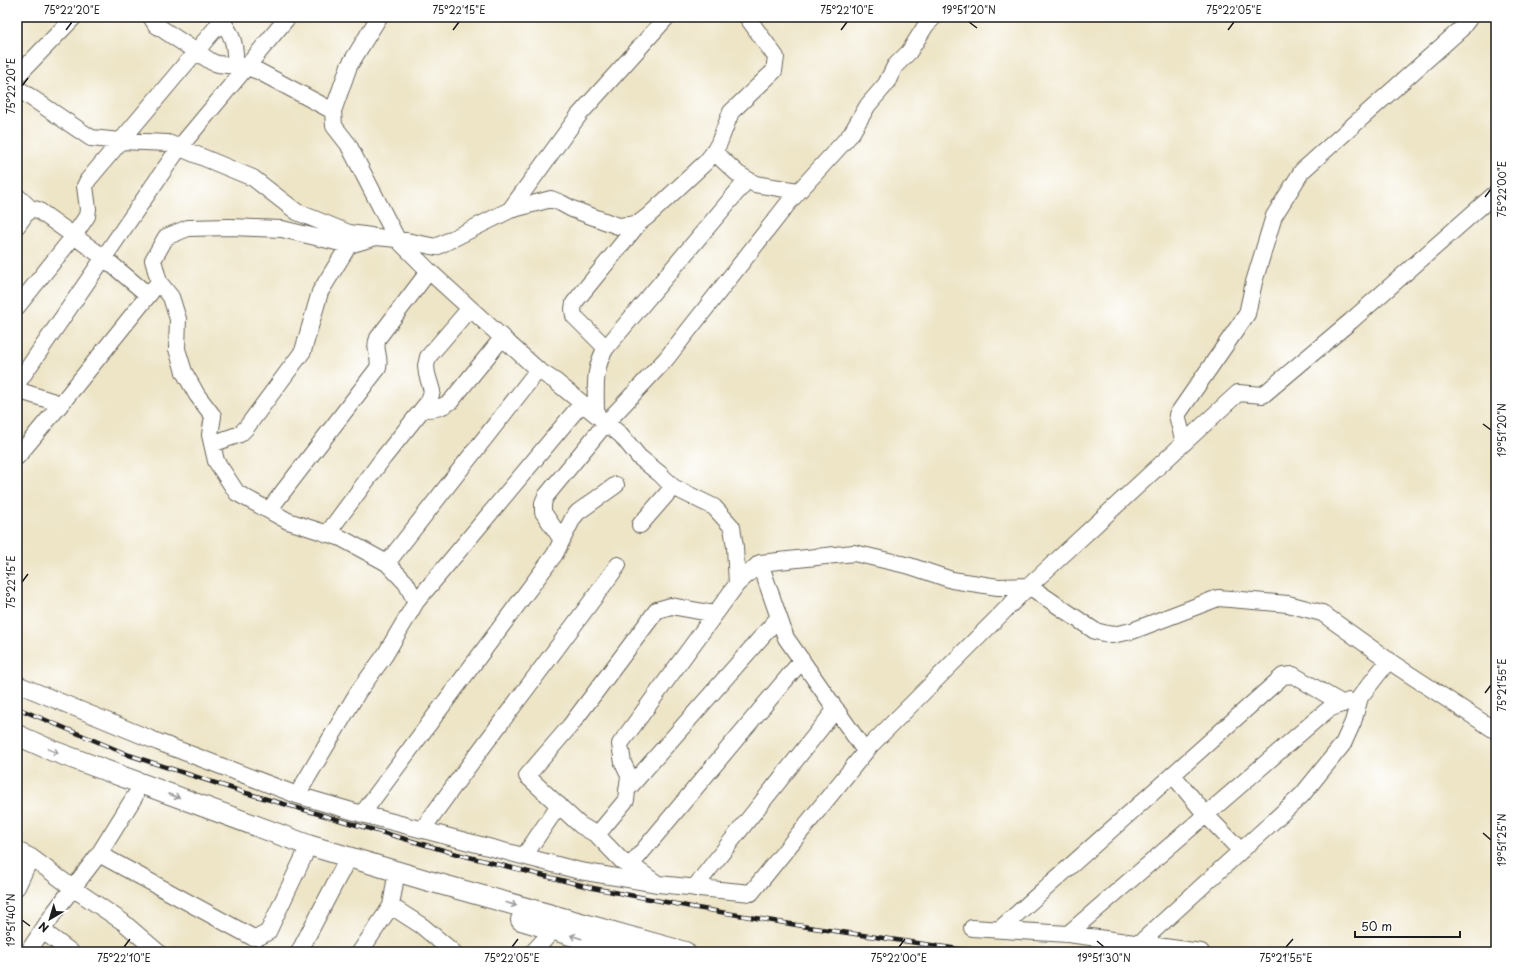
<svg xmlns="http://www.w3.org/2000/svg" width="1513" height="969" viewBox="0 0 1513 969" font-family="'Playpen Sans',sans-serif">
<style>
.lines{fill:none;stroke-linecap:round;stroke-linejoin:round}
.minor-casing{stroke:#666258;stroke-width:18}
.tertiary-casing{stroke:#666258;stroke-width:22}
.minor{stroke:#fff;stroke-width:16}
.tertiary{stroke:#fff;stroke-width:20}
.rail-casing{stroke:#1c1c1c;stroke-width:4.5}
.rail{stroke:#fff;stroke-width:3;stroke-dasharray:9;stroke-linecap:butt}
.oneway{stroke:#999}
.ticks{fill:none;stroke:#1c1c1c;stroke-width:1.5}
.neatline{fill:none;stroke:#1c1c1c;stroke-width:1.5}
.ticks-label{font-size:10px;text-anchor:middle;fill:#1c1c1c}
</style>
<rect width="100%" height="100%" fill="#fff"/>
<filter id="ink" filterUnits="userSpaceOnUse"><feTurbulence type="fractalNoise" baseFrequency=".025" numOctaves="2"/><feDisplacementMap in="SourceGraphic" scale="8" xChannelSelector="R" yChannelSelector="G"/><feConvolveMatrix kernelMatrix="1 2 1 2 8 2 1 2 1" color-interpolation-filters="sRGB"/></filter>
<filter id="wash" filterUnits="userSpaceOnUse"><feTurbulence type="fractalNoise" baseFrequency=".012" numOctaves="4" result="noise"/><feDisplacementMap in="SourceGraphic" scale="16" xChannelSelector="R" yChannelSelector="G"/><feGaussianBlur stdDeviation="0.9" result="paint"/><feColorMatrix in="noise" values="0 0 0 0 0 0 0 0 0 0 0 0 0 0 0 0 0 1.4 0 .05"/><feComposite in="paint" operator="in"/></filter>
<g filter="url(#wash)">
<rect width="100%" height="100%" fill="#eee5c7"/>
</g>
<g filter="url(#ink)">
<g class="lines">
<defs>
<path id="minor" d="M151,17L156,25L212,62L218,64L246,67L258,71L333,111
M218,17C233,33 236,45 235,66
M379,17L349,66L333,111L334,126L348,144L397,239L429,271L538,370L555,381L621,435L639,457L660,474L673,487L714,507L732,527L735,547L737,584
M17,76L74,17
M17,88L91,138L120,141L168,143L253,178L297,212L349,233L371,236
M714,152L738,174L755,184L798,191
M17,196L30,208
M510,210L579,115L667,17
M17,226L30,208L38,210L103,257L148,295
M17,307L73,237L87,216L88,209L85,186L88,180L225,17
M606,348L574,316L573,309L574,303L639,223
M17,384L179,148L288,17
M17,390L61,404
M423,409C434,409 442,408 451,401L503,337
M596,414C596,391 593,368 606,348L747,180
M1184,443L1177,415L1247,314L1254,282L1274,216L1302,171L1461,29L1470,17
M212,444L240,434L246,428L303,351L320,292L349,245
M17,457L61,404L159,282
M269,510L378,368C381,355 373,350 378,338L429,271
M640,525L673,487
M327,534L384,457L429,401L432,391L427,374L426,366L428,357L470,308
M562,540L543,512V503L546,496L606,423L666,359L790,201L851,134L868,105L886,84L895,66L909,52L926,25L934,17
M387,563L538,370
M760,563L786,638L865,751
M416,602L406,583L387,563L341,538L288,521L237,493L216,461L210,435L213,416L197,395L184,372L177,349L178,319L171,297L159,282L153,260L166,237L188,228L230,227L282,229L349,245L376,237L397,239L436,247L510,210L551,199L561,203L572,209L618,226L629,225L639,223L648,216L706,162L714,152L719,143L731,112L774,71L776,57L747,17
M17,684L158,742L297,795L362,814L580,871L658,884L751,893L870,746L1029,586L1095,631L1112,635L1132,631L1218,598L1288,604L1322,613L1395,665L1496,731
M1173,775L1206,815L1241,851
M627,790L779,617
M297,795L358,692L385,655L416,602L582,403
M362,814L555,554L573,518L578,512L616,485
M422,830C486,740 554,654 618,565
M597,835L626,800L629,776L623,763L620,744L737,584L760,563L854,553L910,566L952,580L998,587L1029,586L1238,393L1263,395L1351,321L1496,193
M17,850L31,857L74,889L123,922L158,952
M99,854L135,796
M524,856L559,805
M631,865L802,660
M655,882L631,865L622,861L597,835L580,825L527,776L570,726L657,610L671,606L715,614
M17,887L31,857
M694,888L836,709
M391,906L395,882
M972,928L1068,934L1201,952
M1000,929L1283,676L1293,675L1343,704
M43,931L71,952
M1068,934L1319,717L1329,709L1349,701
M1140,943L1302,795L1343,744L1353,722L1360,697L1389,660
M28,952L56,910L99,854L252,937H259L268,932L304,856
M299,952L343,868
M360,952L391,906L422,926L453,952
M533,952L546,938"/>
<path id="tertiary" d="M17,735L53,751L308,845L429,881L685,952
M521,920L626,952"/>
</defs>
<use href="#minor" class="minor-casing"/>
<use href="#tertiary" class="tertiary-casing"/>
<use href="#minor" class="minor"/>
<use href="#tertiary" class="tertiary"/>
<defs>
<path id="rail" d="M17,708L129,755L246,793L457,854L593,888L697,908L814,928L979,952"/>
</defs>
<use href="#rail" class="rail-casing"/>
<use href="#rail" class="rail"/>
</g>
<defs><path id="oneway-shaft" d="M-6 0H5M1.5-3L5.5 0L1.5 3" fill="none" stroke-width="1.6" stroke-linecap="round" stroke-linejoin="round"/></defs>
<g class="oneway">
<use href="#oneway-shaft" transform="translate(53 751) rotate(23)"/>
<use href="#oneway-shaft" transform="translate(174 796) rotate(20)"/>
<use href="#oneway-shaft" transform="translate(511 904) rotate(16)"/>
<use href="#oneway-shaft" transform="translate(576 937) rotate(-163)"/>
</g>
</g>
<path class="ticks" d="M969,22L977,28M66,30L72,22M453,30L459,22M841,30L847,22M1228,30L1234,22M22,86L28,78M1485,197L1491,189M1483,424L1491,430M22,582L28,574M1485,693L1491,685M1483,833L1491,840M22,920L30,926M1097,941L1104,947M124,947L130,939M512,947L518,939M899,947L905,939M1286,947L1293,939"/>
<rect width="1513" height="969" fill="none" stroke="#fff" stroke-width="44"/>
<g transform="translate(50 919) rotate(218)" stroke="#ffffff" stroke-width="3" paint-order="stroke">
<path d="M0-3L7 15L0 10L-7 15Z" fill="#1c1c1c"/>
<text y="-6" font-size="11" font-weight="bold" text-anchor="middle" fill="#1c1c1c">N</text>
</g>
<path d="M1355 931v6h105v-6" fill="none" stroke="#1c1c1c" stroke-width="2"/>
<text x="1361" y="931" font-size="12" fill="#1c1c1c" stroke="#ffffff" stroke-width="3" paint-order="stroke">50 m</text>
<rect x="22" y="22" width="1469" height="925" class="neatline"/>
<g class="ticks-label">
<text x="72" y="14">75°22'20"E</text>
<text x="459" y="14">75°22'15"E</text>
<text x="847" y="14">75°22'10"E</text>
<text x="969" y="14">19°51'20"N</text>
<text x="1234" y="14">75°22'05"E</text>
<text transform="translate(11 86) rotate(-90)" y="4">75°22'20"E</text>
<text transform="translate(1502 189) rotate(-90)" y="4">75°22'00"E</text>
<text transform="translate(1502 430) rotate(-90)" y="4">19°51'20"N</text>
<text transform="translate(11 582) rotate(-90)" y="4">75°22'15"E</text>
<text transform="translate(1502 685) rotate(-90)" y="4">75°21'55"E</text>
<text transform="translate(1502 840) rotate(-90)" y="4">19°51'25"N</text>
<text transform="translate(11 920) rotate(-90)" y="4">19°51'40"N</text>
<text x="124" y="962">75°22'10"E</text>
<text x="512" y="962">75°22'05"E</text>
<text x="899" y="962">75°22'00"E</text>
<text x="1104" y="962">19°51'30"N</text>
<text x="1286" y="962">75°21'55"E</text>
</g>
</svg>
